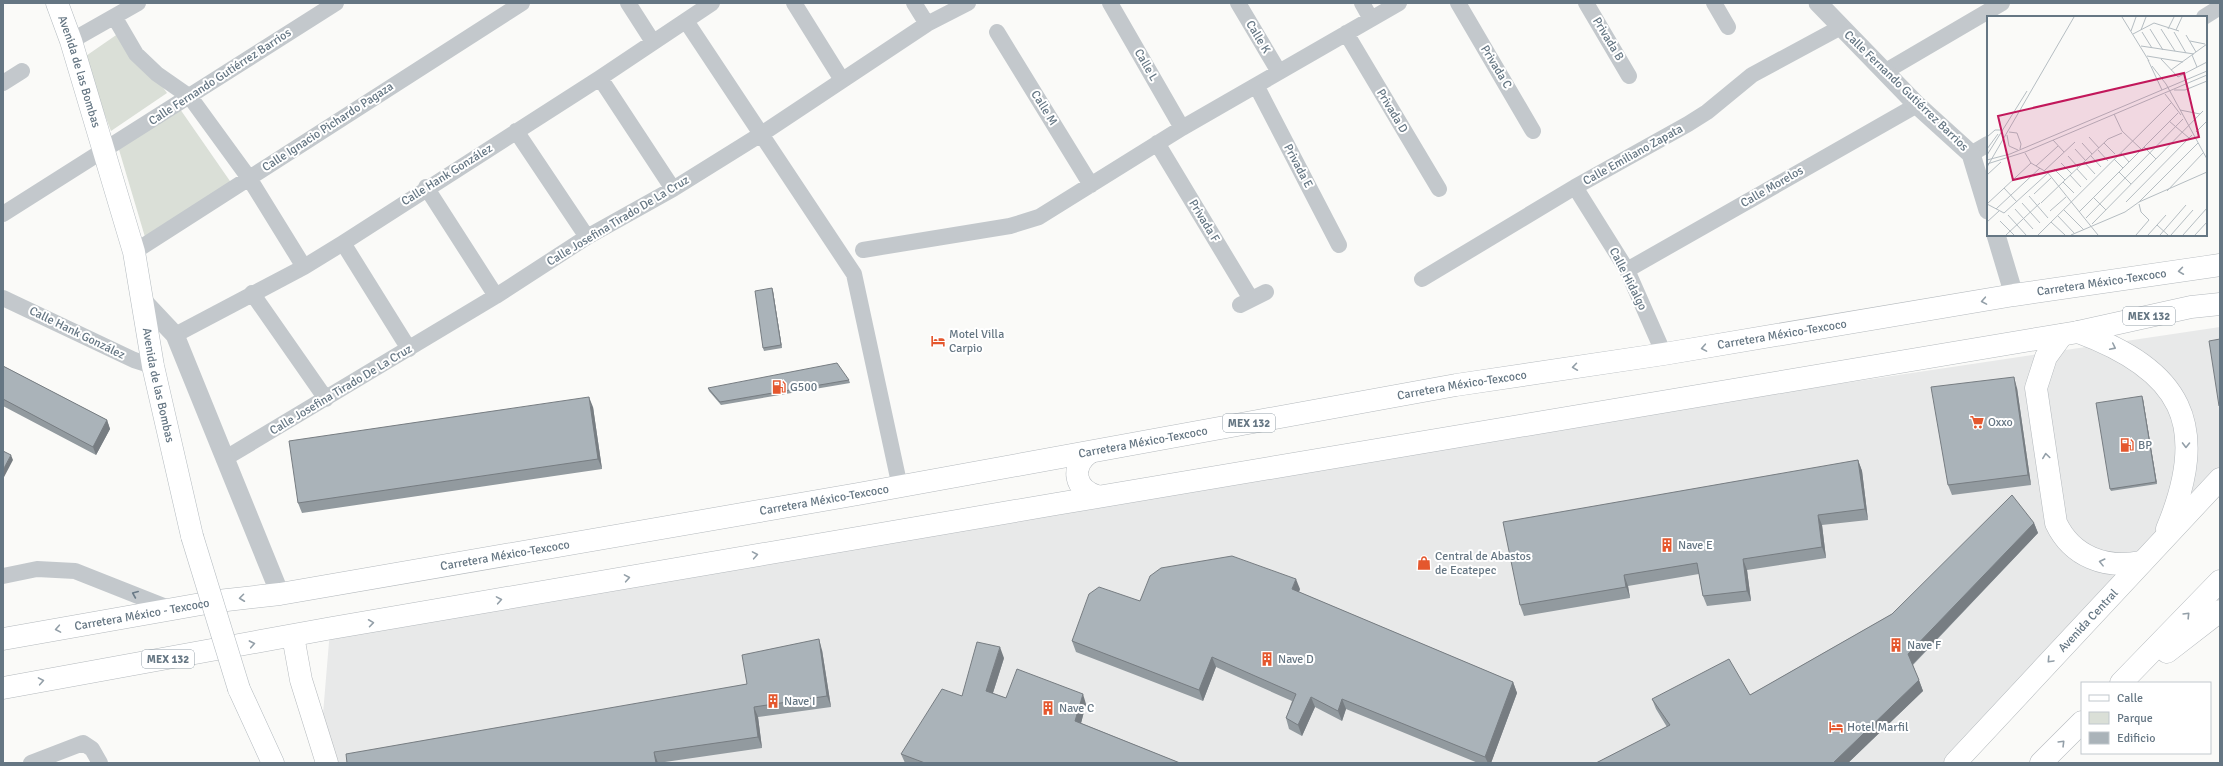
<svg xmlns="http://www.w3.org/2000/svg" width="2223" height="766" viewBox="0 0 2223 766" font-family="Signika,sans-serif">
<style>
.built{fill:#e8e9e9}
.green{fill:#dadfd7}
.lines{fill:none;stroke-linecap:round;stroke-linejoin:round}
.secondary-casing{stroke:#b3babf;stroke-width:23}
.trunk-casing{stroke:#b4b9bd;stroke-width:23}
.minor{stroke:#c3c8cc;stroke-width:16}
.tertiary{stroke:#c3c8cc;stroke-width:19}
.secondary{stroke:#fff;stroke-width:22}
.trunk{stroke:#fff;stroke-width:22}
.secondary-bridge-casing{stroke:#b3babf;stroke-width:23;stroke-linecap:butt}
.secondary-bridge{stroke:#fff;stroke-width:22}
.wall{fill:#929a9f}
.shaded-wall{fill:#777d82}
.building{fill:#aab3b9;stroke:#777d82}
.oneway{stroke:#939fa8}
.oneway2{stroke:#6a7a87}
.labels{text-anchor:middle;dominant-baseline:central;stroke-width:4;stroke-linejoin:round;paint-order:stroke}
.shield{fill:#fff;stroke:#939fa8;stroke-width:1}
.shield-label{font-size:11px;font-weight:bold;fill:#657683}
.street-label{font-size:12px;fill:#657683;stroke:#fff}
.poi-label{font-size:12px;fill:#657683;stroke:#fff;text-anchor:start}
.inset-road{fill:none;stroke:#b5bdc2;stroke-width:1}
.view{fill:#c2185b;fill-opacity:0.15;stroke:#c2185b;stroke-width:2}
.inset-edge{fill:none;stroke:#657683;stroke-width:2}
</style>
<rect width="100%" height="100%" fill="#fafaf8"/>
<path class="built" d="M2220,327V470L1954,763H333L322,726L330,630L1645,413Z"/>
<path class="green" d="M122,31L167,93L111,131L83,58Z
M180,109L232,184L145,237L117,143Z"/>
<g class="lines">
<defs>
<g id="secondary">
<path id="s1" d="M57,3L71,41L134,252L153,366L192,536"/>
<path d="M239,689L273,763"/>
</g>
<g id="trunk">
<path d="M2078,332C2181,370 2211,424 2167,529"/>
<path d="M2062,335L2046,357L2036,388L2056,523C2072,557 2106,569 2141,562"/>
<path d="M1089,453C1070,467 1075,490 1097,496"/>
<path d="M293,636L301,680L327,763"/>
<path id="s2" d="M3,639L218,601L280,594L858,494L1456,385L1664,354L2014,295L2220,265"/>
<path d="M2167,652L2220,611"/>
<path d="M2121,683L2220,581"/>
<path d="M3,688L332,628L1056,504L2078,332L2191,307L2220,304"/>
<path id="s3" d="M1955,763L2220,479"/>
<path d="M2041,763L2082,722"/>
</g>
</defs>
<use href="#secondary" class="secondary-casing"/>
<use href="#trunk" class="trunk-casing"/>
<path class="minor" d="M628,3L653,42
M794,3L842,80
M914,3L927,24
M1110,3L1182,128
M1238,3L1279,72
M1362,3L1371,19
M1458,3L1533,131
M1586,3L1629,76
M1714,3L1728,27
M2204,17L2220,7
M115,18L136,54L157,74L190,97L249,178L304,267
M686,21L854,274L900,487
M997,32L1091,185
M1346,33L1439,189
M71,41L138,3
M1886,71L2002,3
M600,78L673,189
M3,83L22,71
M1257,87L1339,245
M516,131L587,237
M1157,143L1251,299
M1971,154L1988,144
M426,187L496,296
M1575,187L1627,270L1664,354
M3,214L336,3
M343,243L409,349
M863,250L1010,226L1039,217L1182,128L1399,3
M134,252L522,3
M1627,270L1917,105
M1422,279L1575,187L1688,124L1707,112L1752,75L1841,27
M252,293L326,399
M3,298L134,360L153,366
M1240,305L1266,292
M175,335L304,267L343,243L600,78L712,3
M224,459L496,296L587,237L673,189L763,133L927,24L968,3
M3,576L37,569L75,571L171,609
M31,763L83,743L92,749L100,763"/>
<path class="tertiary" d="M1818,3L1917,105L1971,154L1988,210
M1996,235L2014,295
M143,301L175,335L280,594"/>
<use href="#secondary" class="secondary"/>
<use href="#trunk" class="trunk"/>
<defs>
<path id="secondary-bridge" d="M192,536L239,689"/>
</defs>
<use href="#secondary-bridge" class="secondary-bridge-casing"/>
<use href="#secondary-bridge" class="secondary-bridge"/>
</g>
<path class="wall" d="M772,288L773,291L782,348L764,351L763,348Z
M3,366L107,420L110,429L96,455L3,406Z
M849,380L850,383L721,405L709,391L708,388Z
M2017,388L2031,485L1952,495L1948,485Z
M2143,399L2157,484L2111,491L2110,489Z
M593,407L602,469L302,513L298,503Z
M1858,460L1862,471L1868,520L1822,525L1826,558L1747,570L1751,601L1707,606L1703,596L1699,574L1628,586L1630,598L1524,616L1520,605Z
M2034,523L2038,533L1913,665L1923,691L1848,763H1596L1667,727L1656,709L1652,699L1750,695L1892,614Z
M1300,589L1299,592L1513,682L1517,693L1491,763H1478L1346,709L1342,721L1315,707L1302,736L1289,729L1286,718L1292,701L1216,667L1203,701L1076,652L1072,641L1140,601Z
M822,650L831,707L758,717L762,748L658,763H347L747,684Z
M1004,658L993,693L1006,698L1086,704L1081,723L1180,763H905L901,754L962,696Z"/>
<path class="shaded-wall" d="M772,288L773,291L782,348L781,345Z
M2014,377L2017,388L2031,485L2028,475Z
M2142,396L2143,399L2157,484L2156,482Z
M589,397L593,407L602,469L598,459Z
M107,420L110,429L96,455L93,447Z
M11,455L13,460L3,479V470Z
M1858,460L1862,471L1868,520L1865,509Z
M1818,515L1822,525L1826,558L1822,547Z
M2034,523L2038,533L1912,665L1908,654Z
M1743,559L1747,570L1751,601L1747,591Z
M1624,575L1628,586L1630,598L1626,587Z
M1296,579L1300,589L1296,599L1292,589Z
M819,639L822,650L831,707L827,696Z
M1000,647L1004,658L990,702L986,691Z
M1212,657L1216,667L1203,701L1199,690Z
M1919,680L1923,691L1848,763H1833Z
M1513,682L1517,693L1491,763H1488L1485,757Z
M1083,694L1086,704L1079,731L1075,721Z
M1311,697L1315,707L1302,736L1298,725Z
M1342,699L1346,709L1342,721L1338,711Z
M754,707L758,717L762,748L758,737Z
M654,752L658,763H656Z"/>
<path class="building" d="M772,288L781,345L763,348L755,291Z
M2220,339V406H2219L2209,341Z
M837,363L849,380L720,402L708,388Z
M3,366L107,420L93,447L3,399Z
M2014,377L2028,475L1948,485L1931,387Z
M2142,396L2156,482L2110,489L2096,403Z
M589,397L598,459L298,503L289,441Z
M3,451L11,455L3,470Z
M1858,460L1865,509L1818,515L1822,547L1743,559L1747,591L1703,596L1697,563L1624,575L1626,587L1520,605L1503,522Z
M2012,495L2034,523L1908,654L1919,680L1833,763H1596L1670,725L1652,699L1729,659L1750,695L1892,614Z
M1232,556L1296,579L1292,589L1513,682L1485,757L1342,699L1338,711L1311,697L1298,725L1286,718L1296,694L1212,657L1199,690L1072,641L1089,594L1099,587L1140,601L1150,576L1161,568Z
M819,639L827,696L754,707L758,737L654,752L656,763H347L346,754L747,684L742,655Z
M977,642L1000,647L986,691L1006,698L1017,669L1083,694L1075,721L1180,763H925L901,754L942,689L962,696Z"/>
<defs><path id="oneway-chevron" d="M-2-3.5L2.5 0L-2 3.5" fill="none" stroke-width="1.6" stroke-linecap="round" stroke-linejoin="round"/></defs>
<g class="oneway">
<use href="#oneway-chevron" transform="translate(2181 271) rotate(172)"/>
<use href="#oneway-chevron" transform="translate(1984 301) rotate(170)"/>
<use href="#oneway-chevron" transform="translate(2113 347) rotate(26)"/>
<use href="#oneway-chevron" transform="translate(1704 348) rotate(170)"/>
<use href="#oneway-chevron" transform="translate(1575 367) rotate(172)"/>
<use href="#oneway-chevron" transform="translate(2186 445) rotate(91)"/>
<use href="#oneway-chevron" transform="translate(2046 456) rotate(-98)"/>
<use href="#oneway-chevron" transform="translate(755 555) rotate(-10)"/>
<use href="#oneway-chevron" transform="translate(2102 562) rotate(-166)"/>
<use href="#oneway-chevron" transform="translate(627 578) rotate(-10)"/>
<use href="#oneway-chevron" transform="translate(242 598) rotate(173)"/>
<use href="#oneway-chevron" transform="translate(499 600) rotate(-10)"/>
<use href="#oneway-chevron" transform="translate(2187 615) rotate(-46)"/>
<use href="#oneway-chevron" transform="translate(371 623) rotate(-8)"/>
<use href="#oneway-chevron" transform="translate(58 629) rotate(170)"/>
<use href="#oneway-chevron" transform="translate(252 644) rotate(-11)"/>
<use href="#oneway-chevron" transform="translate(2050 660) rotate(133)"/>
<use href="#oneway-chevron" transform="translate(41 681) rotate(-10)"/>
<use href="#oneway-chevron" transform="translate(2062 743) rotate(-45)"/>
</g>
<use class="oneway2" href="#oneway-chevron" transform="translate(135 594) rotate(-157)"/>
<defs>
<symbol id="hotel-bare" viewBox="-9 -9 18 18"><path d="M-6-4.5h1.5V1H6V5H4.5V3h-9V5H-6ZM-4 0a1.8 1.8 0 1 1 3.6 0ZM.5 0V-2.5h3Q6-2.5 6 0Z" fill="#e4572e" stroke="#fff" stroke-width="2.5" paint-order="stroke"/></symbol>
<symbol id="fuel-bare" viewBox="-9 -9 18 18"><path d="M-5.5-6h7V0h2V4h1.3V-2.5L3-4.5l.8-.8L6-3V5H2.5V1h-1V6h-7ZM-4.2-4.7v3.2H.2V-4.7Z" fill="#e4572e" stroke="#fff" stroke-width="2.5" paint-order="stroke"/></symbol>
<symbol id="supermarket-bare" viewBox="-9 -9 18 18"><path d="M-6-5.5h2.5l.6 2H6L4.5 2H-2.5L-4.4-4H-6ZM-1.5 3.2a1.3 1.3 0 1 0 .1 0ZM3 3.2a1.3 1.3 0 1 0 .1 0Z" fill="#e4572e" stroke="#fff" stroke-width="2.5" paint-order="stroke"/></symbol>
<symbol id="building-bare" viewBox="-9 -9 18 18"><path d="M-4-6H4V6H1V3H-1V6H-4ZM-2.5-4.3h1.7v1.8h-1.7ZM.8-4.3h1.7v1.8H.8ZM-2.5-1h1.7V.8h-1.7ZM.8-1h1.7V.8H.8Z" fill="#e4572e" stroke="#fff" stroke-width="2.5" paint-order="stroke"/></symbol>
<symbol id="shop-bare" viewBox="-9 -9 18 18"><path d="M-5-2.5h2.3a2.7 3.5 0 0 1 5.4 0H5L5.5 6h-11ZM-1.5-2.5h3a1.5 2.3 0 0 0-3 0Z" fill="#e4572e" stroke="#fff" stroke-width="2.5" paint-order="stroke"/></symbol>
</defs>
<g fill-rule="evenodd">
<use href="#hotel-bare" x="928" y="331" width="20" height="20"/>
<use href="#fuel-bare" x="769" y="377" width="20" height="20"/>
<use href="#supermarket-bare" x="1967" y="412" width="20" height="20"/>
<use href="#fuel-bare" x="2117" y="435" width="20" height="20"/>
<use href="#building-bare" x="1657" y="535" width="20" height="20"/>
<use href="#shop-bare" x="1414" y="553" width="20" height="20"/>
<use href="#building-bare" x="1886" y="635" width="20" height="20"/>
<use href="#building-bare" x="1257" y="649" width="20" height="20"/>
<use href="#building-bare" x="763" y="691" width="20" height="20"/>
<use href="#building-bare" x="1038" y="698" width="20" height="20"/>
<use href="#hotel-bare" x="1826" y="717" width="20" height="20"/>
</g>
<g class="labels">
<g class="shield">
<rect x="2123" y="307" width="52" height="18" rx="3"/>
<rect x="1223" y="414" width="52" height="18" rx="3"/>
<rect x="142" y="650" width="52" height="18" rx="3"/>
</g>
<g class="shield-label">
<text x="2149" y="316">MEX 132</text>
<text x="1249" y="423">MEX 132</text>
<text x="168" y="659">MEX 132</text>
</g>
<g class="street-label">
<text transform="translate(1258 37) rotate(59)">Calle K</text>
<text transform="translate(1608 39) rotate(59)">Privada B</text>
<text transform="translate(1146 65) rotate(60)">Calle L</text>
<text transform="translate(1496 67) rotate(59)">Privada C</text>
<text stroke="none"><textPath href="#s1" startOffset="72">Avenida de las Bombas</textPath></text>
<text transform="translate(220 77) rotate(-33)">Calle Fernando Gutiérrez Barrios</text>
<text transform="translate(1906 91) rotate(44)">Calle Fernando Gutiérrez Barrios</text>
<text transform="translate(1044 108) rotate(58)">Calle M</text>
<text transform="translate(1392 111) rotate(59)">Privada D</text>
<text transform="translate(328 127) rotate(-33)">Calle Ignacio Pichardo Pagaza</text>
<text transform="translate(1633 155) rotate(-29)">Calle Emiliano Zapata</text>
<text transform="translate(1298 166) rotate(62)">Privada E</text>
<text transform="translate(447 175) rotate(-32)">Calle Hank González</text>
<text transform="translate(1772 187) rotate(-30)">Calle Morelos</text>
<text transform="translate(618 221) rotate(-31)">Calle Josefina Tirado De La Cruz</text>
<text transform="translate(1204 221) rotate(59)">Privada F</text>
<text transform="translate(1628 279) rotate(63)">Calle Hidalgo</text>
<text stroke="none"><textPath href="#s2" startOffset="2129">Carretera México-Texcoco</textPath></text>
<text transform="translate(77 333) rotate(26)">Calle Hank González</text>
<text stroke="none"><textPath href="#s2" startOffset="1805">Carretera México-Texcoco</textPath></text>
<text stroke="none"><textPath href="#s1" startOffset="396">Avenida de las Bombas</textPath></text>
<text stroke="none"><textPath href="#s2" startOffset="1481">Carretera México-Texcoco</textPath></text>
<text transform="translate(341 390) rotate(-31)">Calle Josefina Tirado De La Cruz</text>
<text stroke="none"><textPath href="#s2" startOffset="1157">Carretera México-Texcoco</textPath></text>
<text stroke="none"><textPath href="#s2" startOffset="833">Carretera México-Texcoco</textPath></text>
<text stroke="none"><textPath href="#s2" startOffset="509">Carretera México-Texcoco</textPath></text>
<text stroke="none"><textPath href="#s2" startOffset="141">Carretera México - Texcoco</textPath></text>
<text stroke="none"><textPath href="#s3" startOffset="195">Avenida Central</textPath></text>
</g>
<g class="poi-label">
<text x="949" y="334">Motel Villa<tspan x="949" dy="14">Carpio</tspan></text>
<text x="790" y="387">G500</text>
<text x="1988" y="422">Oxxo</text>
<text x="2138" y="445">BP</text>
<text x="1678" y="545">Nave E</text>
<text x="1435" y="556">Central de Abastos<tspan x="1435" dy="14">de Ecatepec</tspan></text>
<text x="1907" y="645">Nave F</text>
<text x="1278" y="659">Nave D</text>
<text x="784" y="701">Nave I</text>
<text x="1059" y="708">Nave C</text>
<text x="1847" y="727">Hotel Marfil</text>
</g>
</g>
<g transform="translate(1987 16)">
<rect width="220" height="220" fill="#fafaf8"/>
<path class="inset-road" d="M135,1L162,45M163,13L176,34M174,13L188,35M181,13L187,1M154,14L159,1M189,14L195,1M144,15L149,1M155,16L165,32M187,16L199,37M146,18L167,7L192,15M199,19L209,36M203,25L218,28M154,30L207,38M205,39L210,51M160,40L196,46M174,43L191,61L220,46M161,44L175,74M165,50L179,68L220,143M184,54L220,28M187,74H198L220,65M178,78L194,99M193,94L213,98M127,98L135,115L154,133M182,105L202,122M22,116L30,117L34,128L33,133M209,116L220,105M20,119L22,130L31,134M0,121L8,114H13M102,121L112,132M66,124L77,136M95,127L105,138M117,127L128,138M157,131L169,143M0,133L11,118M88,133L99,145M111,134L121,145M38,137L44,147L61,157L111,219M134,137L142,146M0,139L40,75M81,140L91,151M104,140L114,151M127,143L136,152M0,144L23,138L220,55M97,146L108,158M74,147L85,158M0,148L38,136L220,59M49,150L71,130M0,151L87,1M67,153L78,164M90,153L100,164M57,155L88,126M132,156L144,168M0,159L14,146M83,159L94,171M76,166L87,177M17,172L30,186M180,175L216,137M47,178L64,162M42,180L61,202M106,181L119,194M139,186L205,119M152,186L220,156M35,187L53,207M54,187L121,123L135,117M0,188L17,197L61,157M0,188L44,147M9,193L53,152M28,193L46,213M77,194L97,214M63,195L79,181M92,196L191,97M21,199L39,219M71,200L88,218M99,202L196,103M13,205L27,219M0,206L12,195M64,206L78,219M105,208L216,95M170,209L181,219M19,219L53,187M51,219L184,87M84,219L138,196L152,186L211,127M149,219L162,204L154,196L152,188M161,219L179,199M173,219L199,189M184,219L206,194M196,219L220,192M208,219L220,206"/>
<path class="view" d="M197,57L212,121L26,164L11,100Z"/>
<rect width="220" height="220" class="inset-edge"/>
</g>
<rect width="2223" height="766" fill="none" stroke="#657683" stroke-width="8"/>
<rect x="2081" y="682" width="130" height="72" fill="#ffffff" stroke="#c1c8cd"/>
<rect x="2089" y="695" width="20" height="6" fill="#ffffff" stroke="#c1c8cd"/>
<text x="2117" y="702" font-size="12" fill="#657683">Calle</text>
<rect x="2089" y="712" width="20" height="12" fill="#dadfd7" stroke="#c1c8cd"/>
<text x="2117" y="722" font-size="12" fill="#657683">Parque</text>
<rect x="2089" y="732" width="20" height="12" fill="#aab3b9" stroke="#c1c8cd"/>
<text x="2117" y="742" font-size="12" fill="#657683">Edificio</text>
</svg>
